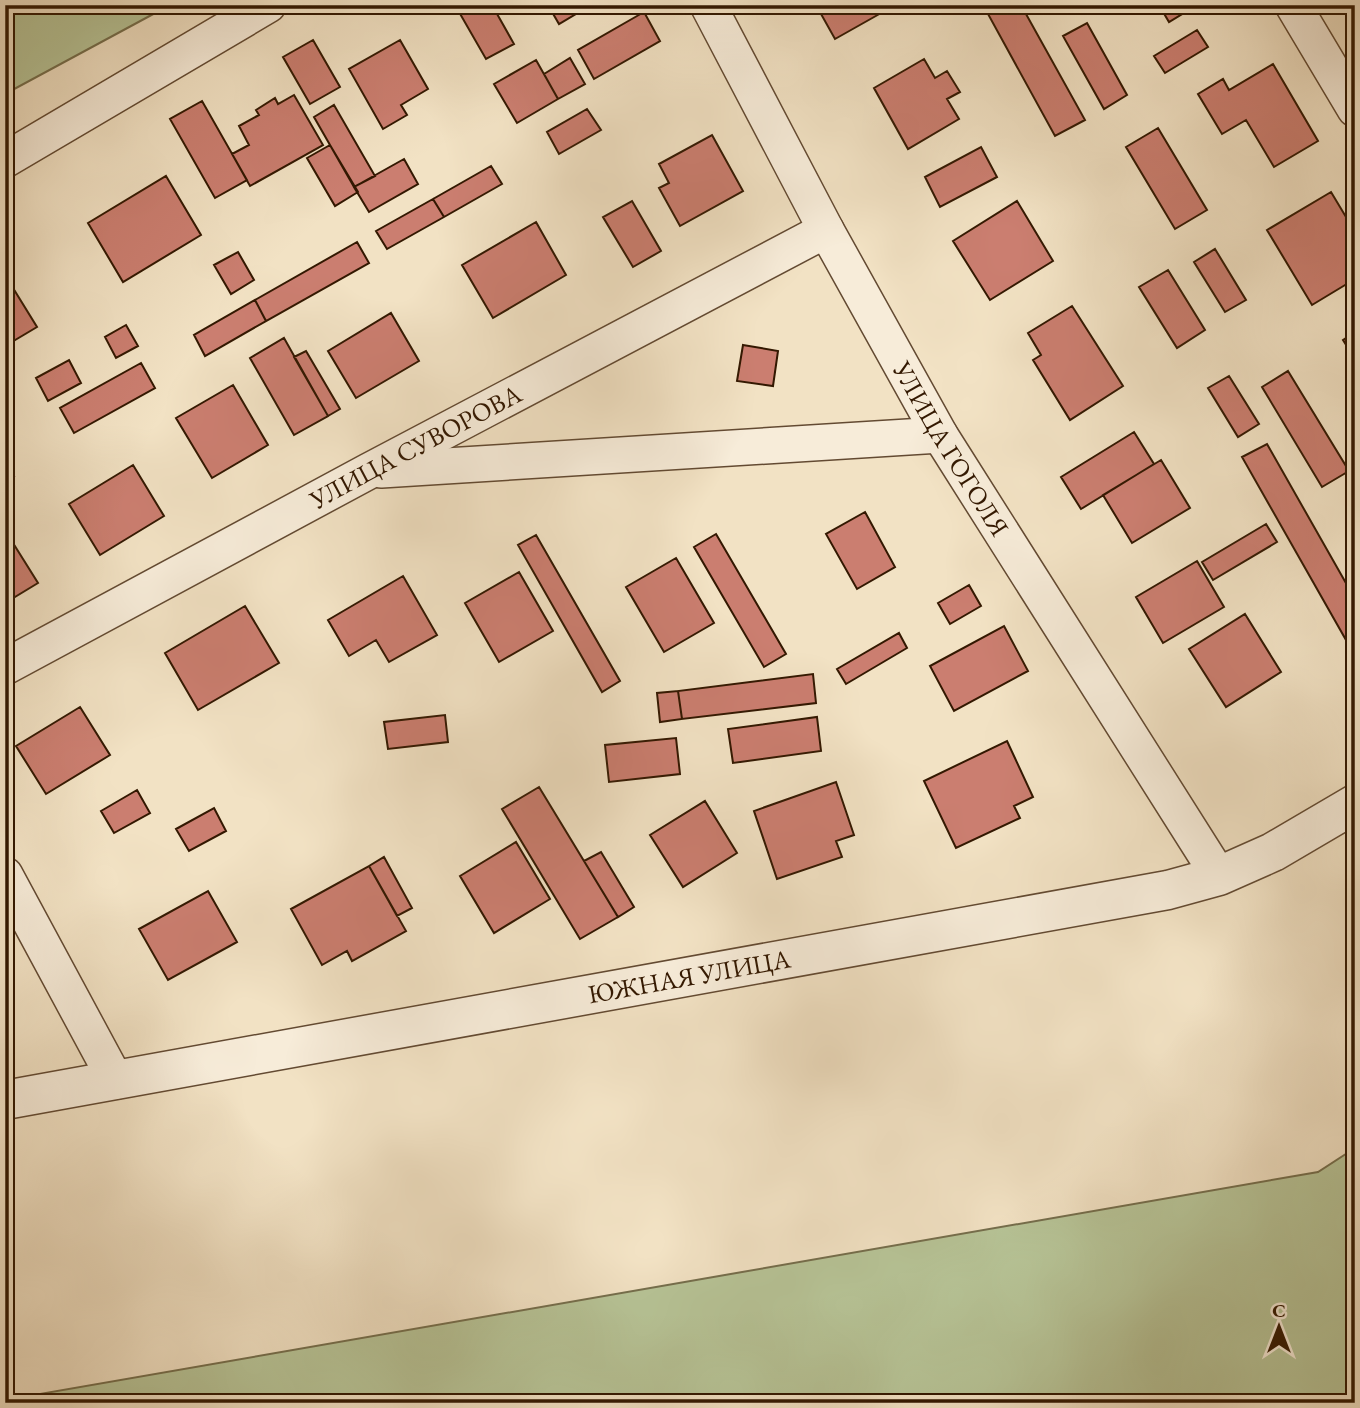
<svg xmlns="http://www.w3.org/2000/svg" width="1360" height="1408" viewBox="0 0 1360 1408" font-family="'EB Garamond',serif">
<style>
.green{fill:#b7c497;stroke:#756e4c;stroke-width:2}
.building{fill:#cb7e70;stroke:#331801;stroke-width:2}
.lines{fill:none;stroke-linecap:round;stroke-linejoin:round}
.minor-casing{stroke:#634a32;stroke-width:38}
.tertiary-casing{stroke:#634a32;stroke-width:41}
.minor{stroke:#f7ecd9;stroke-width:35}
.tertiary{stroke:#f7ecd9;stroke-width:38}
.labels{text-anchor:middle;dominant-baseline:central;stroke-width:5;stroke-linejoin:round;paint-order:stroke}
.street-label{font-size:26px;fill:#331801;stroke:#f7ecd9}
</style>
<rect width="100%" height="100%" fill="#f2e2c4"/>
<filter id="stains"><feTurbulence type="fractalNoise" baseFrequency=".00286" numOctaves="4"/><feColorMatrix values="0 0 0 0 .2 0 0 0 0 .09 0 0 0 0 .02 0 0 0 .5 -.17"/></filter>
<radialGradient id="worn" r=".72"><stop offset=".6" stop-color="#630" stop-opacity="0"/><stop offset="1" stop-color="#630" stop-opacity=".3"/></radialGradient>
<path class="green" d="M5,5H170L5,94Z
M1355,1148V1403H5V1400L1318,1172Z"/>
<path class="building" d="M455,5H492L514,44L486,59Z
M548,5H591L559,24Z
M816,5H888L890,8L835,39Z
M1004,5H1021L1085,120L1055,136L988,14Z
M1159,5H1197L1169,22Z
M644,12L660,41L594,79L578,50Z
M1087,23L1127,95L1104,109L1063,36Z
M1197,30L1208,47L1165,73L1154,56Z
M313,40L340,87L310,104L283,57Z
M400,40L428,89L401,105L407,115L383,129L349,69Z
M570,58L585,84L558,99L544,74Z
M924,59L935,78L947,71L960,92L947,99L959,119L908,149L874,88Z
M536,60L558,99L517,123L494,84Z
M1273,64L1318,141L1274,167L1246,120L1222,134L1198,94L1223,79L1229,90Z
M294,95L323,145L250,186L232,154L249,145L239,126L259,115L256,110L275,98L278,104Z
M202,101L247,180L215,198L170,119Z
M334,105L375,176L354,187L314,117Z
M587,109L601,130L559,154L547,132Z
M1158,128L1207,210L1175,229L1126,147Z
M712,135L743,191L680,226L659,188L669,183L659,164Z
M330,145L358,192L335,206L307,158Z
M981,147L997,177L940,207L925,177Z
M404,159L418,184L369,212L354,187Z
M491,166L502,184L444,217L433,199Z
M166,176L201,235L123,282L88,223Z
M1331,192L1346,217L1355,212V279L1312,305L1267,230Z
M433,199L444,217L387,249L376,231Z
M632,201L661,251L633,267L603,217Z
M1017,201L1053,261L990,300L953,241Z
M536,222L566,275L493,318L462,265Z
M357,242L369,263L266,321L255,300Z
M1215,249L1246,300L1225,312L1194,262Z
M238,252L254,280L231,294L214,265Z
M1168,270L1205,330L1177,348L1139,287Z
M5,275L37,327L5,346Z
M255,300L266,321L205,356L194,335Z
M1072,306L1123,386L1070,420L1033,360L1041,355L1028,333Z
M391,313L419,361L356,398L328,351Z
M126,325L138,346L116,358L105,337Z
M1355,332V359L1343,340Z
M284,338L328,416L294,435L250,358Z
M743,345L778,351L773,386L737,381Z
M306,351L340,409L328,416L294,357Z
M69,360L81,383L48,401L36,378Z
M141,363L155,388L74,433L60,408Z
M1288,371L1349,471L1322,487L1262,387Z
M1229,376L1259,424L1238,437L1208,388Z
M233,385L268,445L212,478L176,418Z
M1134,432L1154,464L1081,509L1061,477Z
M1267,444L1355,599V644L1350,647L1242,457Z
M5,460L14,476L5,481Z
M1161,460L1190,508L1132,543L1103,495Z
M133,465L164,516L100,555L69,504Z
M865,512L895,567L857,589L826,534Z
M1266,524L1277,542L1213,580L1202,562Z
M716,534L786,654L764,667L694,547Z
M536,535L620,681L602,692L518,545Z
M13,543L38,583L5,603V548Z
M676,558L714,623L664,652L626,587Z
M1197,561L1224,607L1163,643L1136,597Z
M519,572L553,631L499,662L465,603Z
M403,576L437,635L389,662L376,640L349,656L328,620Z
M969,585L981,606L950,624L938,603Z
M245,606L279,663L198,710L165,653Z
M1245,614L1281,672L1226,707L1189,649Z
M1004,626L1028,671L954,711L930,666Z
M899,633L907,648L846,684L837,669Z
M813,674L816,703L682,719L678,691Z
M678,691L682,719L660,722L657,693Z
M80,707L110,755L46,794L16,746Z
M445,715L448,742L388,749L384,722Z
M817,717L821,751L733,763L728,729Z
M676,738L680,774L609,782L605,745Z
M1007,741L1033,797L1014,806L1020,818L956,848L924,781Z
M836,782L854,835L836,841L842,857L777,879L754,811Z
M539,787L618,917L580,939L502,809Z
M137,790L150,813L114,833L101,811Z
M705,801L737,853L683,887L650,835Z
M214,808L226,831L189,851L176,829Z
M516,842L550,899L494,933L460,876Z
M601,852L634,907L618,917L584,861Z
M384,857L412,908L397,916L369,866Z
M369,866L406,931L352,961L347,951L322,965L291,909Z
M208,891L237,942L168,980L139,929Z"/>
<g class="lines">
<defs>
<g id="minor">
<path id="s1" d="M708,5L826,230L940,435L1219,876"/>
<path d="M1293,5L1355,109"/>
<path d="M5,160L268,5"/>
<path d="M381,470L940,435"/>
<path id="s2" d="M5,667L369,471L826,230"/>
<path d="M5,875L116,1081"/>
</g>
<g id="tertiary">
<path id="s3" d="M5,1100L1168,890L1219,876L1273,852L1355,804"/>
</g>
</defs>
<use href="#minor" class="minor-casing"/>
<use href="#tertiary" class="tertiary-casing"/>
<use href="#minor" class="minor"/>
<use href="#tertiary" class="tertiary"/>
</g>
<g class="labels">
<g class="street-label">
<text stroke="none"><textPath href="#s2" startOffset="466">УЛИЦА СУВОРОВА</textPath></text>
<text stroke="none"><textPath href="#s1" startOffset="506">УЛИЦА ГОГОЛЯ</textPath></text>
<text stroke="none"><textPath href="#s3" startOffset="695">ЮЖНАЯ УЛИЦА</textPath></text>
</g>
</g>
<rect width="1360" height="1408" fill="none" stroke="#f2e2c4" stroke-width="28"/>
<rect x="7" y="7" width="1346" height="1394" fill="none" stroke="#331801" stroke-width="3.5"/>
<rect x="14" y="14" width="1332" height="1380" fill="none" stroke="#331801" stroke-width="2"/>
<g transform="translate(1279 1327)" stroke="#f7ecd9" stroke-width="5" paint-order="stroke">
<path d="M0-5L12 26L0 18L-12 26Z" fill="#331801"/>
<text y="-10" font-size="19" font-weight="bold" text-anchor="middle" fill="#331801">С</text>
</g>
<rect width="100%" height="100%" filter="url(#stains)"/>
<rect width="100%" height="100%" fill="url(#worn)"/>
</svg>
